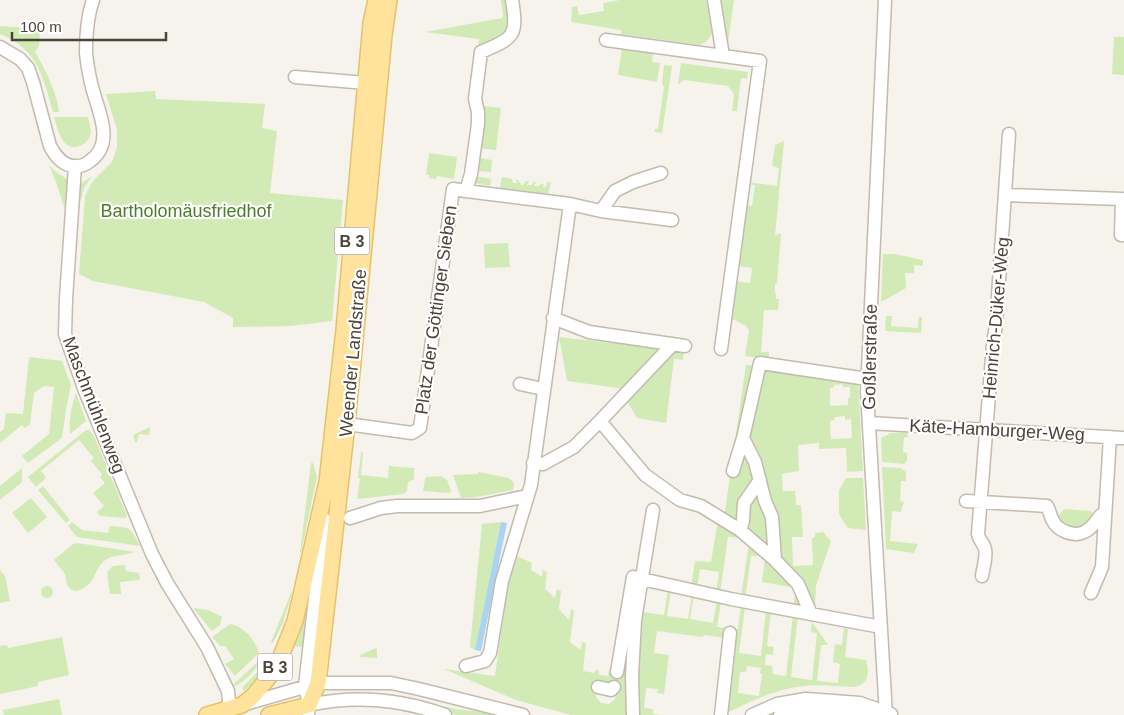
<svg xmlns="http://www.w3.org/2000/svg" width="1124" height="715" viewBox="0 0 1124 715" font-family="Arial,sans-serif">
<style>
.green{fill:#d2eab5;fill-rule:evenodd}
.water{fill:#a9d4f2}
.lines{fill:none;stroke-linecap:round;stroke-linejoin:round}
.minor-casing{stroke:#c2bbae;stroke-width:15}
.major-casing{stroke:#e6c16a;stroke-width:18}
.minor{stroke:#fff;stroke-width:12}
.major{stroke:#ffe39c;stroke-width:15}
.labels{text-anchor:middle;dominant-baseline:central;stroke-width:4.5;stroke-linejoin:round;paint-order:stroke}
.shield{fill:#fff;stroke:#817c74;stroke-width:1}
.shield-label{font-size:16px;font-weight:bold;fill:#4b4439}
.park-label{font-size:18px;fill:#4a7f2a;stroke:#fff}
.street-label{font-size:18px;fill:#4b4439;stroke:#fff}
</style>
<rect width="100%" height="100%" fill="#f6f3ec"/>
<path class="green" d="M501,0H507L510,21L507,34L478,48L479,39L425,32L502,18L503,16Z
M620,0H706L712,34L706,42L700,45L621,34V30L571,22L572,7L577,6L579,15L604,11L603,3Z
M720,0H734L727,50Z
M0,26L40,29L39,46L35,52C44,67 58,95 59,112H53C43,77 38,49 0,34Z
M1114,37H1124V75L1112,74Z
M622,48L653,53L652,62L660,63L657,82L618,75Z
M681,63L748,72L747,79L741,78L737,111H732L734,94L728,86L684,80L678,85Z
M664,65L672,66L662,133L655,132V129H658L664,87L662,84Z
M155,91L156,99L265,104L262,128L277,131L270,193L343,200L332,321L291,326L233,327V318L204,302L93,281L79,274L85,196L92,182L112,162L117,147V130L106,94Z
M484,106L501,108L496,150L478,148Z
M54,117H88C89,122 91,127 91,132C89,147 69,153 62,139C58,133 56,124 54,117Z
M784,141L775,236L781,233L777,283L775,284V293L776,294V299H779L778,310H764L761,352H769V359L745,356L749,330L746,326L731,318L735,281L750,283L752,268L737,266L745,205L752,206L755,185L748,184V182L777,186L779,168L772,166L775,145Z
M429,153L457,157L454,179L437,176L436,179L429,178V175H426Z
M479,158L492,160L491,172L477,171Z
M49,165L55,171L68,180L67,205L64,207L57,185Z
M92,176L84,188L79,207L77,205L80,184Z
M475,176L491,179L490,186L474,183Z
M502,177L512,179L513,183H517L516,179L518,180L522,186L526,181H529L527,185H531L534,182H536L534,186H538L544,183L543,187H546L547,182L551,183L548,194L500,188Z
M508,243L510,267L485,268L484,244Z
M883,254H895L923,260V266L914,265V273H905L906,288L881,302Z
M886,316H892L891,326L918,328L919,317H922L921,333L885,331Z
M559,337L663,349L625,389L567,381Z
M672,350H684L683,360L674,359L666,423L637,418L628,403L630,394Z
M29,357L62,361L71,385L66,409L62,438L28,463L22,456L49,434L54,387L44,386L34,393L30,424L25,428L22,425L0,443V432L4,429L6,413L23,414Z
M746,365L858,381L863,471L847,472L846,448L819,449V443L798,445L799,471L782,474L783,491H795L796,505H801L803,537H792L793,566L813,565L812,538L815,537V533L823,532L831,541L816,585L815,609L793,607L796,588L762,582L765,558L758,552L757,556H751L745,599L741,596L749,544L741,542L742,538L728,537L720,593L716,592L719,572L700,569L697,588L691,587L695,561L711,562L718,520L724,518ZM842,384L843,387H850V398H848V405L830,406V388L834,387V385ZM845,416V420L851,419L852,438L831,439L830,421L834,420L835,417Z
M76,393L86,421L70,434C69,419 71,408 76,393Z
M150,427L149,435L139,434L137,442H135L133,435Z
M86,430H89L94,436L127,516L125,518L100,516L97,512L104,506L93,493L105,483L100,477L102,474L91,461L94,458L79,440L41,471L46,478L36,487L28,477Z
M891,433H907L908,437H904L903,452L907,453V461L904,464L882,462L881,438Z
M361,452L363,453L361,475L388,478L389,466L414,468V479L408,482L407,491L403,494L357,499L360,479L358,478Z
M311,463H313L317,477L301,553H300Z
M882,467L901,468L906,472V481H901L900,501L904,502L901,512L892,511L890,541L918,544L914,553L886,549Z
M22,468V482L0,500V486Z
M479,472L509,478L514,483L513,490L477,497L461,498L453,475L478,474Z
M441,476L447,480L451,490L450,493L423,491L425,479L427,477Z
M846,478H863L866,530L848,528L841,518L839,513V490Z
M43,486L70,520L66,523L38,490Z
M31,498L47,517L28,533L12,513Z
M1064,509L1091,511L1094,515L1091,524L1069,530L1057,517Z
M72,522L82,530L108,533L110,526C131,528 130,526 140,546L77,537L68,526Z
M501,522L475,650L470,647L482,524Z
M77,543L135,552C126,556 112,554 104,561C92,572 98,582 78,591L72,590L67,585L65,574L54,560L73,544Z
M515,555L532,563L531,570L542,577L543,570L547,572L545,589L555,598L557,589L561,591L559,609L569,620L571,609L574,611L570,642L581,650L582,642L586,643L583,671L594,673L595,670H599V675L608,676L609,671L625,673L631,620L642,612L664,615L668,589L671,591L667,616L688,619L692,595L694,596L690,619L713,623L717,600L721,602L717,627L727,628L726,638L704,635L703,637L657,631L654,653L669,655L664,694L657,693L658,689L646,688L644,708L653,709V714L662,715H571L516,700L444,669L495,676L506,596ZM597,689L616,691L615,699L609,704L601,703L596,697Z
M125,565L126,571L139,573L140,580L120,582L121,594H110L107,572L113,566Z
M0,570L5,576L10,601L0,603Z
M41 592a6 6 0 1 1 12 0a6 6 0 1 1-12 0Z
M291,593H292L283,623L273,643L271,642Z
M741,605L745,607L739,653L761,656L766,610L771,611L767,646L774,647L773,655L766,654L765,665L772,666L773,674L786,676L793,614L798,615L791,677L812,680L817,633L811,632L812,622L828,645H821L817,681L838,683L840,664L833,662L835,644L842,645L844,628L848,629L845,657L866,660C869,672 870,683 855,687C839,687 821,684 804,686C775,689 750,702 724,714L734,629H738ZM747,666L761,668L760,673L762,674L759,696L738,693L740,672H746Z
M193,608L208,610L222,617L220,625L212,631Z
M304,617L308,619L304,647L293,646L302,618Z
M230,624C244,626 255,640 259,653L235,676L225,664L234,659L225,646H220L212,637Z
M62,637L69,675L38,682V686L0,694V646L7,645L8,648Z
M376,648L377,650V658L360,657V655Z
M260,660L261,661C253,673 243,685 229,688Z
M263,666L267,669L244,691L242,688Z
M349,693L392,694L455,709L514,715H456L445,710L349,696Z
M59,699L62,715H4L3,710Z"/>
<path class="water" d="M501,522L507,523L481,651L475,650Z"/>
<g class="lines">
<defs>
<path id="minor" d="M714,0L723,56
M885,0L867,392L886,715
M606,40L760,61L721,349
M0,47L20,59L28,68L33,82L50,146C55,155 61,164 72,166C78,167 85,165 90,161C117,142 96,107 91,83C89,74 87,63 86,53C86,35 87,17 93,0
M295,77L366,83
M75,166L66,299L65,334L85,391L152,554L167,583L207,647L228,691L230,709
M466,191L570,204L601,211L672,220
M1005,195L1122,199L1121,235H1124
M601,211L615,191L633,182L661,173
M553,318L589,332L685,346
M520,384L543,389
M600,421L645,475L680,500L701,506L740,530L775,560L798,584L811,614
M869,423L1124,438
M347,424L412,433L420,428L453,189L466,191L471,174L478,124V112L475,99L481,52C514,38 518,36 512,0
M743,438L755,462L765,501L772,517L775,560
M533,463L543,464L574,447L600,421L673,344
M733,471L743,438L760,363L867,379
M966,501L1047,506C1050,511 1050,516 1053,521C1058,531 1074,537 1084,532C1092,529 1096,521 1101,515H1105
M350,518L381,508L397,506H480L527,496
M740,530L743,521L744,503L760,480
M982,576C983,568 987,557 985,549C984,543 979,541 978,534L993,344L996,325L1009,134
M1091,593L1102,567L1110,437
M466,666L485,661L490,653L502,581L531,485L570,204
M617,672L633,577L731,599L881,627
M598,687L611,690L614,687
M245,704L318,683H391L419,689L523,715
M309,705C355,695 400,699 445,715
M308,715L309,705L305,686L324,519
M633,715L632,676L635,620L653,510
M721,715L730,633
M752,715L777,704L806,699L860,703L891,714
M780,715C812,707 843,712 875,713"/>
<path id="major" d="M207,715L242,705L253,696L269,677L279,661L295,621L327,482L344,330L371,23L376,0
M269,715L309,705L318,683L347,424L384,35L389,0"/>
</defs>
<use href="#minor" class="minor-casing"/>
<use href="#major" class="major-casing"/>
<use href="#minor" class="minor"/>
<use href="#major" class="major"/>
</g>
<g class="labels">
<g class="shield">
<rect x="334.5" y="227.5" width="35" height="27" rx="4"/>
<rect x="257.5" y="653.5" width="35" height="27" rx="4"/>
</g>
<g class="shield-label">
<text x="352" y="241">B 3</text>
<text x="275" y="667">B 3</text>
</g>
<g class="park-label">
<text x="186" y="211">Bartholomäusfriedhof</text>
</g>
<g class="street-label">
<text transform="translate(436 310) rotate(-82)">Platz der Göttinger Sieben</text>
<text transform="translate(996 318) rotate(-85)">Heinrich-Düker-Weg</text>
<text transform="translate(353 353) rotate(-85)">Weender Landstraße</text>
<text transform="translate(870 357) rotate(-89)">Goßlerstraße</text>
<text transform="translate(94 405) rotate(69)">Maschmühlenweg</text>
<text transform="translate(997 430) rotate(3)">Käte-Hamburger-Weg</text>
</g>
</g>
<path d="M12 32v8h154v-8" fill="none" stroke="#4b4439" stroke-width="2.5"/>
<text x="20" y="32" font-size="15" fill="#4b4439" stroke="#ffffff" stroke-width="4" paint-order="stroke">100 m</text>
</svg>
